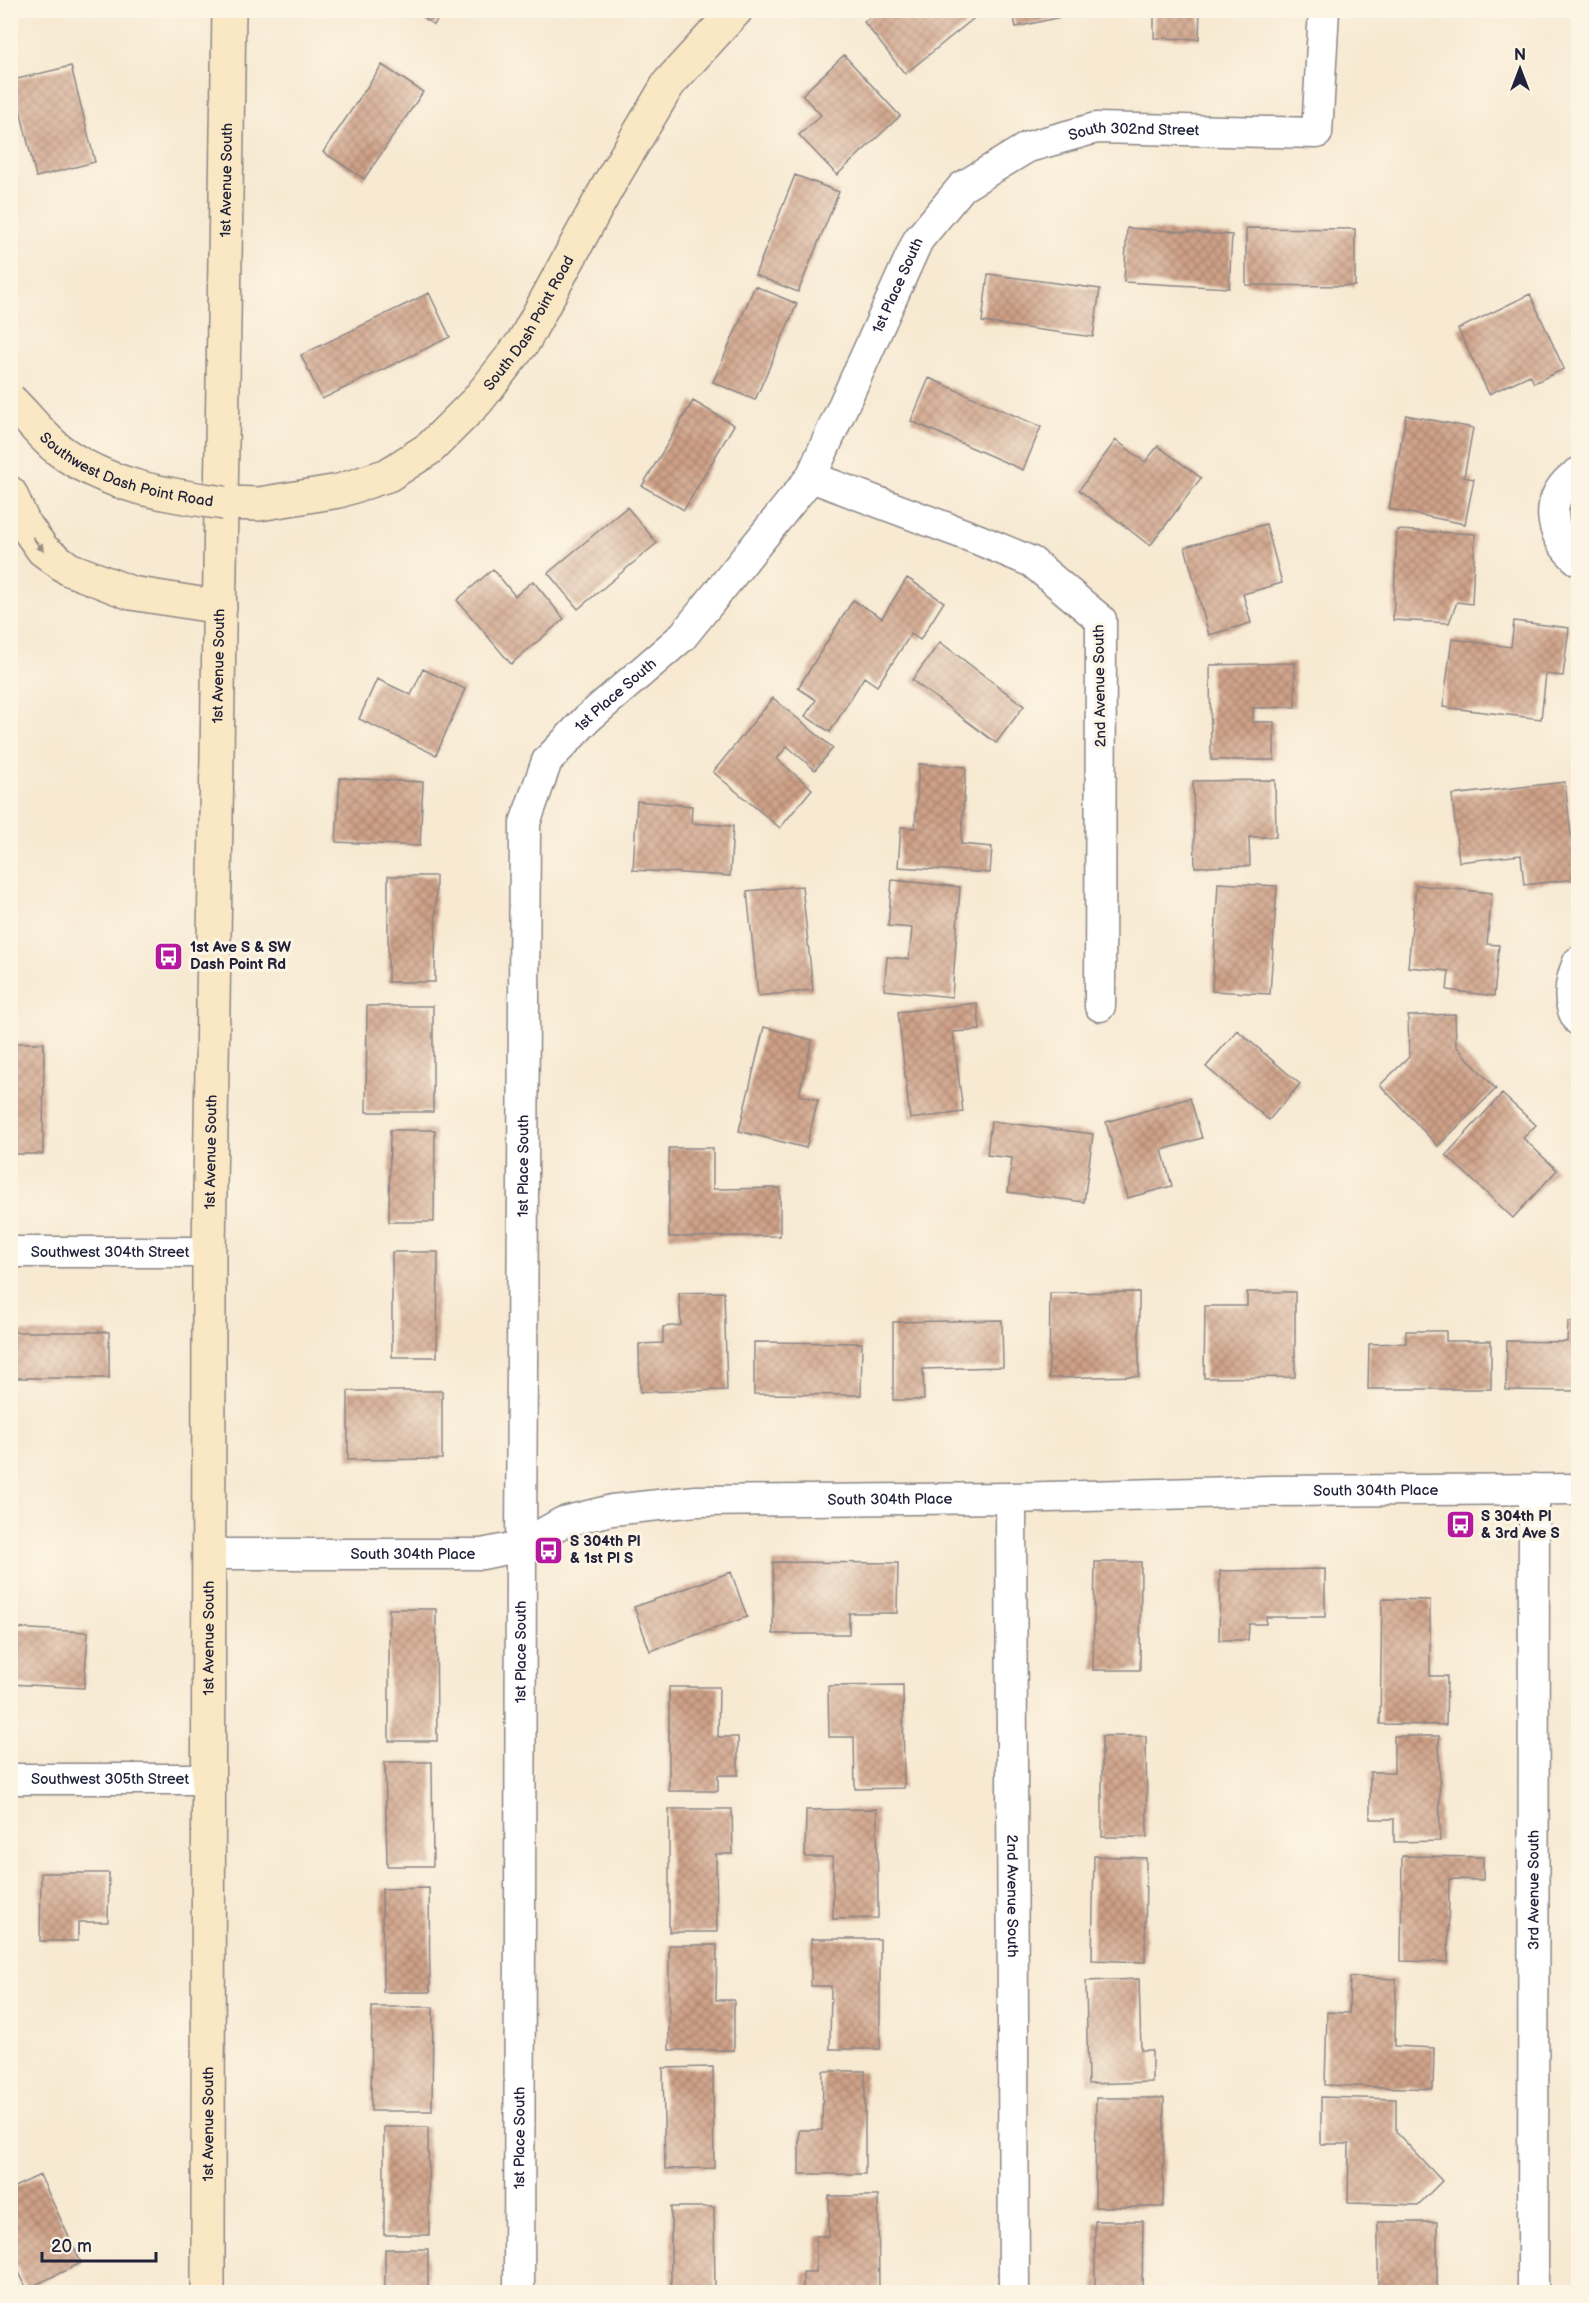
<svg xmlns="http://www.w3.org/2000/svg" width="1589" height="2303" viewBox="0 0 1589 2303" font-family="'Balsamiq Sans',sans-serif">
<style>
.building{fill:url(#building-cross-hatch)}
.lines{fill:none;stroke-linecap:round;stroke-linejoin:round}
.street-casing{stroke:#8c8686;stroke-width:33}
.secondary-casing{stroke:#8c8686;stroke-width:36}
.street{stroke:#fff;stroke-width:30}
.secondary{stroke:#fae7c3;stroke-width:33}
.secondary-bridge-casing{stroke:#8c8686;stroke-width:36;stroke-linecap:butt}
.secondary-bridge{stroke:#fae7c3;stroke-width:33}
.oneway{fill:#998e86}
.labels{text-anchor:middle;dominant-baseline:central;stroke-width:6;stroke-linejoin:round;paint-order:stroke}
.street-label{font-size:15px;fill:#22223b;stroke:#fcf5e5}
.poi-label{font-size:15px;font-weight:bold;fill:#22223b;stroke:#fcf5e5;text-anchor:start}
</style>
<defs>
<pattern id="building-cross-hatch" width="8" height="8" patternUnits="userSpaceOnUse" patternTransform="scale(1.5)"><rect width="8" height="8" fill="#cfa187"/><path d="M0 0l8 8M0 8l8-8" fill="none" stroke="#a88370"/></pattern>
</defs>
<rect width="100%" height="100%" fill="#fcf5e5"/>
<filter id="ink" filterUnits="userSpaceOnUse"><feTurbulence type="fractalNoise" baseFrequency=".0167" numOctaves="2"/><feDisplacementMap in="SourceGraphic" scale="12" xChannelSelector="R" yChannelSelector="G"/><feConvolveMatrix kernelMatrix="1 2 1 2 8 2 1 2 1" color-interpolation-filters="sRGB"/></filter>
<filter id="wash" filterUnits="userSpaceOnUse"><feTurbulence type="fractalNoise" baseFrequency=".008" numOctaves="4" result="noise"/><feDisplacementMap in="SourceGraphic" scale="24" xChannelSelector="R" yChannelSelector="G"/><feGaussianBlur stdDeviation="1.35" result="paint"/><feColorMatrix in="noise" values="0 0 0 0 0 0 0 0 0 0 0 0 0 0 0 0 0 1.4 0 .05"/><feComposite in="paint" operator="in"/></filter>
<g filter="url(#wash)">
<rect width="100%" height="100%" fill="#f7e9d2"/>
<g id="blocks">
<path class="building" d="M412,10H444L434,25Z
M878,10H984L905,74L864,22Z
M1012,10H1088V11L1016,27Z
M1154,10H1200L1199,39L1154,38Z
M844,55L900,116L837,175L799,135L821,115L802,95Z
M382,65L423,92L364,179L323,152Z
M71,66L95,162L36,177L13,80Z
M795,175L839,192L798,292L755,275Z
M1127,228L1232,235L1229,288L1124,282Z
M1246,228L1355,229V286L1246,285Z
M988,274L1100,289L1093,337L982,322Z
M755,286L797,304L755,400L713,382Z
M429,293L450,337L322,399L301,355Z
M1530,294L1564,369L1534,383L1530,375L1489,394L1458,329Z
M929,378L1041,427L1023,470L911,421Z
M693,401L734,425L684,510L642,486Z
M1406,415L1473,428L1464,477L1474,479L1465,524L1389,509Z
M1116,440L1145,462L1158,446L1201,478L1150,546L1079,490Z
M627,507L657,543L578,609L548,573Z
M1266,524L1282,583L1243,594L1251,623L1209,635L1185,547Z
M1397,530L1475,534L1472,604L1457,602L1449,623L1393,620Z
M493,569L515,596L533,581L564,619L511,664L457,600Z
M907,578L944,602L920,640L911,634L877,686L864,677L830,732L805,716L816,700L798,688L853,600L882,618Z
M1514,621L1569,628L1563,676L1546,674L1541,719L1443,707L1452,639L1511,647Z
M940,642L1024,706L996,743L912,680Z
M1295,663V707L1253,708V722H1274V760H1211L1210,665Z
M423,669L465,689L436,755L359,719L377,679L411,695Z
M773,698L833,748L815,770L787,746L777,759L812,789L780,828L713,772Z
M919,764L966,767L961,844L992,847L990,873L898,867L901,827L915,828Z
M340,778L423,782L420,846L336,842Z
M1275,780L1276,837H1249L1250,866L1195,867L1193,781Z
M1565,782L1576,879L1524,885L1521,855L1459,862L1452,795Z
M637,801L692,806L691,823L733,826L730,876L633,870Z
M388,876H436L435,982H388Z
M892,880L960,887L952,997L884,990L887,957L909,959L912,928L888,926Z
M1218,883L1277,886L1270,994L1212,991Z
M1416,885L1492,893L1487,944L1499,945L1494,996L1447,990L1449,971L1408,967Z
M802,886L813,990L758,996L747,891Z
M977,1003L980,1030L953,1032L963,1112L910,1119L898,1012Z
M367,1006H433V1112H366Z
M1455,1014L1456,1046L1496,1089L1438,1146L1380,1085L1409,1057L1408,1016Z
M764,1027L812,1040L799,1095L818,1100L806,1148L739,1131Z
M1237,1030L1300,1084L1269,1120L1206,1067Z
M10,1043H44L43,1154H10Z
M1502,1094L1536,1125L1523,1138L1557,1170L1513,1218L1446,1155Z
M1190,1098L1202,1138L1162,1150L1172,1186L1127,1198L1106,1122Z
M991,1121L1093,1134L1084,1202L1008,1192L1012,1158L987,1155Z
M390,1130H435L434,1222H389Z
M669,1148H713V1189L780,1188V1236L669,1237Z
M392,1252H438L437,1357H392Z
M724,1292L727,1390L640,1392L639,1344L663,1343V1327L681,1325L679,1293Z
M1139,1292V1376L1049,1378L1050,1293Z
M1247,1292H1295V1377L1204,1378L1205,1306H1247Z
M1002,1320L1003,1367L923,1369L924,1400H893V1322Z
M1568,1322H1578V1391L1506,1390L1507,1341L1567,1342Z
M1406,1331H1446V1341H1491V1389H1368L1369,1344L1406,1343Z
M10,1332H109V1378H10Z
M754,1342L862,1343L861,1395L754,1394Z
M348,1391H442V1459L348,1460Z
M773,1562L898,1563L897,1613H849V1634H773Z
M1095,1562H1141L1140,1670H1093Z
M1325,1569V1617H1266V1624H1249L1248,1640H1219L1220,1571Z
M731,1572L747,1617L650,1651L634,1607Z
M1382,1599L1430,1600V1676H1447L1446,1725L1380,1724Z
M389,1609H436L437,1741H389Z
M10,1628L88,1632L84,1688L10,1684Z
M903,1685L904,1788L855,1789L854,1737H829L828,1686Z
M669,1687H719L718,1737H738V1775H718V1791H669Z
M1102,1736H1146L1147,1837H1102Z
M1394,1736H1439L1440,1841L1394,1842V1819H1370V1772H1394Z
M385,1762H432L433,1866H387Z
M669,1809H732L733,1854H716L717,1932H669Z
M877,1809L878,1918L833,1919V1857H805L806,1810Z
M1094,1856L1146,1858L1145,1962L1092,1960Z
M1402,1856L1483,1857V1880L1449,1879L1448,1962L1401,1961Z
M41,1873H109L108,1922H78V1941H40Z
M429,1888L430,1992H383L382,1889Z
M811,1939H880V2049H830L831,1986H811Z
M669,1945H717L716,2000H734V2050H669Z
M1350,1977L1396,1979L1395,2046L1434,2048L1433,2089L1325,2085L1327,2012L1349,2013Z
M1139,1979L1141,2050H1152V2082L1088,2084L1086,1981Z
M372,2007H433L432,2111H371Z
M713,2067L714,2168L665,2169L663,2068Z
M823,2071H865V2174H799V2130H822Z
M1321,2097L1396,2099V2132L1442,2181L1418,2205L1348,2203L1349,2144H1321Z
M1096,2098H1164L1163,2207H1095Z
M384,2127H428L429,2235H384Z
M40,2175L81,2263L27,2289L10,2253V2189Z
M829,2196H878L879,2292H803V2272H816V2236H829Z
M671,2207H714L715,2292H671Z
M1095,2221H1143L1142,2292H1095Z
M1378,2222H1437V2292H1378Z
M385,2249H428V2292H385Z"/>
</g>
</g>
<g filter="url(#ink)">
<use href="#blocks" fill-opacity="0" stroke="#8c8686" stroke-width="1.5"/>
<g class="lines">
<defs>
<g id="street">
<path d="M1578,473C1542,495 1548,536 1578,560"/>
<path d="M811,477L977,539L1032,562L1101,620L1100,1006"/>
<path d="M1578,962C1570,981 1566,1002 1578,1020"/>
<path id="s1" d="M10,1252H209"/>
<path id="s2" d="M1011,1498L1014,2292"/>
<path id="s3" d="M209,1554H482L521,1546L563,1522L612,1510L696,1501L1011,1498L1271,1491L1578,1489"/>
<path id="s4" d="M10,1779H210"/>
<path id="s5" d="M519,2292L521,1546L525,823L547,761L587,719L682,637L811,477L918,240L962,187L1028,147L1096,128L1317,133L1324,10"/>
<path id="s6" d="M1533,2292L1534,1489"/>
</g>
<g id="secondary">
<path d="M10,493L23,522L43,550L69,569L131,593L220,607"/>
<path id="s7" d="M224,503L259,504L339,491L388,475L430,448L477,401L524,341L608,186L669,83L736,10"/>
<path id="s8" d="M208,2292L209,1252L229,10"/>
</g>
</defs>
<use href="#street" class="street-casing"/>
<use href="#secondary" class="secondary-casing"/>
<use href="#street" class="street"/>
<use href="#secondary" class="secondary"/>
<defs>
<g id="secondary-bridge">
<path id="s9" d="M10,400C26,415 42,437 59,450C107,486 166,495 224,503"/>
</g>
</defs>
<use href="#secondary-bridge" class="secondary-bridge-casing"/>
<use href="#secondary-bridge" class="secondary-bridge"/>
</g>
<defs><path id="oneway-solid" d="M-6-.8H1V-3.2L6.5 0L1 3.2V.8H-6Z" transform="scale(1.5)"/></defs>
<use class="oneway" href="#oneway-solid" transform="translate(38 544) rotate(52)"/>
</g>
<defs>
<symbol id="bus-square" viewBox="-11 -11 22 22"><rect x="-9" y="-9" width="18" height="18" rx="4" fill="#b5179e" stroke="#fcf5e5"/><path d="M-5-6H5V4H4V6H2V4H-2V6H-4V4H-5ZM-3.5-4V0h7V-4ZM-3.5 1.2v1.5H-2V1.2ZM2 1.2v1.5H3.5V1.2Z" fill="#fff"/></symbol>
</defs>
<g fill-rule="evenodd">
<use href="#bus-square" x="152" y="940" width="33" height="33"/>
<use href="#bus-square" x="1444" y="1508" width="33" height="33"/>
<use href="#bus-square" x="532" y="1534" width="33" height="33"/>
</g>
<g class="labels">
<g class="street-label">
<text stroke="none"><textPath href="#s5" startOffset="2438">South 302nd Street</textPath></text>
<text stroke="none"><textPath href="#s8" startOffset="2112">1st Avenue South</textPath></text>
<text stroke="none"><textPath href="#s5" startOffset="2134">1st Place South</textPath></text>
<text stroke="none"><textPath href="#s7" startOffset="378">South Dash Point Road</textPath></text>
<text stroke="none"><textPath href="#s9" startOffset="141">Southwest Dash Point Road</textPath></text>
<text stroke="none"><textPath href="#s8" startOffset="1626">1st Avenue South</textPath></text>
<text transform="translate(1100 686) rotate(-91)">2nd Avenue South</text>
<text stroke="none"><textPath href="#s5" startOffset="1630">1st Place South</textPath></text>
<text stroke="none"><textPath href="#s8" startOffset="1140">1st Avenue South</textPath></text>
<text stroke="none"><textPath href="#s5" startOffset="1126">1st Place South</textPath></text>
<text stroke="none"><textPath href="#s1" startOffset="100">Southwest 304th Street</textPath></text>
<text stroke="none"><textPath href="#s3" startOffset="1176">South 304th Place</textPath></text>
<text stroke="none"><textPath href="#s3" startOffset="690">South 304th Place</textPath></text>
<text stroke="none"><textPath href="#s3" startOffset="204">South 304th Place</textPath></text>
<text stroke="none"><textPath href="#s8" startOffset="654">1st Avenue South</textPath></text>
<text stroke="none"><textPath href="#s5" startOffset="640">1st Place South</textPath></text>
<text stroke="none"><textPath href="#s4" startOffset="100">Southwest 305th Street</textPath></text>
<text stroke="none"><textPath href="#s6" startOffset="402">3rd Avenue South</textPath></text>
<text stroke="none"><textPath href="#s2" startOffset="398">2nd Avenue South</textPath></text>
<text stroke="none"><textPath href="#s8" startOffset="168">1st Avenue South</textPath></text>
<text stroke="none"><textPath href="#s5" startOffset="154">1st Place South</textPath></text>
</g>
<g class="poi-label">
<text x="190" y="947">1st Ave S &amp; SW<tspan x="190" dy="17">Dash Point Rd</tspan></text>
<text x="1481" y="1516">S 304th Pl<tspan x="1481" dy="17">&amp; 3rd Ave S</tspan></text>
<text x="570" y="1541">S 304th Pl<tspan x="570" dy="17">&amp; 1st Pl S</tspan></text>
</g>
</g>
<rect width="1589" height="2303" fill="none" stroke="#fcf5e5" stroke-width="36"/>
<g transform="translate(1520 69)" stroke="#fcf5e5" stroke-width="4.5" paint-order="stroke">
<path d="M0-4.5L10 22L0 15L-10 22Z" fill="#22223b"/>
<text y="-9" font-size="16" font-weight="bold" text-anchor="middle" fill="#22223b">N</text>
</g>
<path d="M42 2252v9h114v-9" fill="none" stroke="#22223b" stroke-width="3"/>
<text x="51" y="2252" font-size="18" fill="#22223b" stroke="#fcf5e5" stroke-width="4.5" paint-order="stroke">20 m</text>
</svg>
